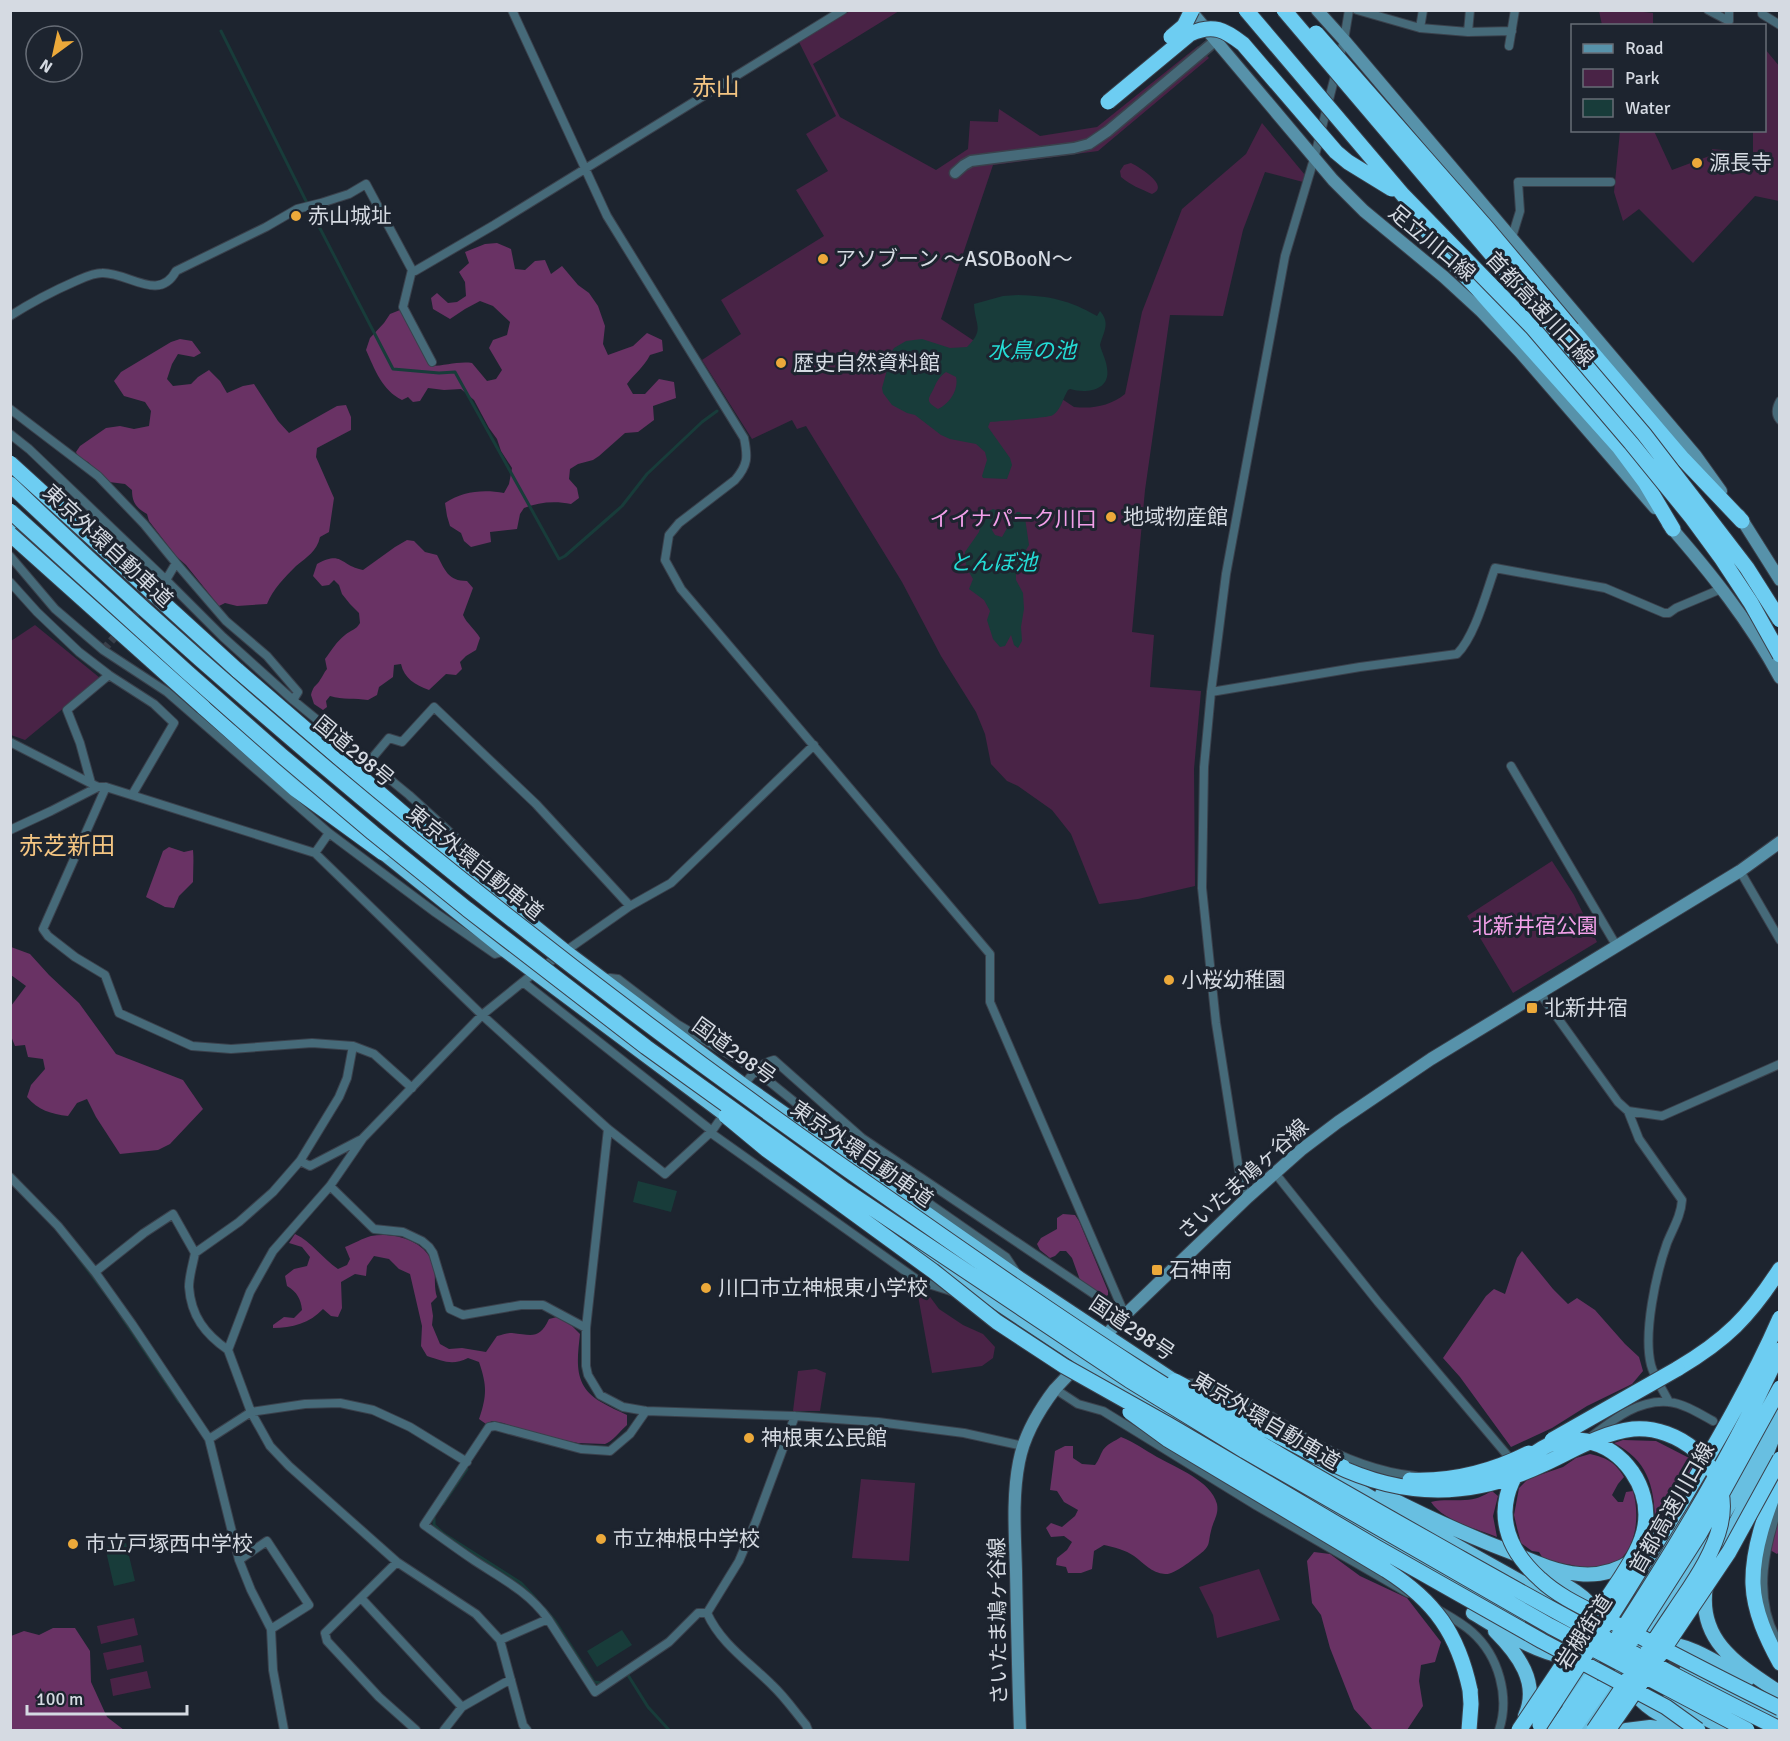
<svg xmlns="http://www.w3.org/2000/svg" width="1790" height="1741" viewBox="0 0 1790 1741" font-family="Signika,'Noto Sans JP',sans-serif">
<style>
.green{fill:#492346}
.forest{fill:#693264}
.water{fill:#183c3a;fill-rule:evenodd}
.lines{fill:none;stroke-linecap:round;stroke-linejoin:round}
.stream{stroke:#183c3a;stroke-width:3}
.minor-tunnel{stroke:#393f4a;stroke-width:8;stroke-dasharray:8 4;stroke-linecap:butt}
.trunk-tunnel{stroke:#393f4a;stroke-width:14;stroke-dasharray:14 7;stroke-linecap:butt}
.minor-casing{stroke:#3a414c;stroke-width:10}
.tertiary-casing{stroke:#3a414c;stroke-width:13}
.secondary-casing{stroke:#3a414c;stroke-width:14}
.trunk-casing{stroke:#3a414c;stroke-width:16}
.motorway-casing{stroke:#3a414c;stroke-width:17}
.minor{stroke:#466a79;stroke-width:8}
.tertiary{stroke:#466a79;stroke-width:10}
.secondary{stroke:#5792aa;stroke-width:12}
.trunk{stroke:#68bfe1;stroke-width:14}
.motorway{stroke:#6dcdf2;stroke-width:15}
.motorway-bridge-casing{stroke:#3a414c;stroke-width:17;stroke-linecap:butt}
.motorway-bridge{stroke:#6dcdf2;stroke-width:15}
.poi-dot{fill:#eca93a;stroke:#1d242f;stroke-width:2}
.labels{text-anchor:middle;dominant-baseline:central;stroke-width:6;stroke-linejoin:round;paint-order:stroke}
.poi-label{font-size:21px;fill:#d5dae2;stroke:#1d242f;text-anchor:start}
.street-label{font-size:21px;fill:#d5dae2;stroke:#1d242f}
.park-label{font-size:21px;fill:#f29fe9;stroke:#1d242f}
.water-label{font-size:22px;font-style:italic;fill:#24dcd5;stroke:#1d242f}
.quarter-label{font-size:24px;fill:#f4c582;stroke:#1d242f}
</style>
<rect width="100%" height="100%" fill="#1d242f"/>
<path class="green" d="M850,11H899L813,64L840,117L936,170L968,149L970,121L998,122L999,109L1040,136L1097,127L1198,46L1209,58L1098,151L993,165L941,319L1074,407C1093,409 1110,406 1125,394L1142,312L1182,209L1246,154L1262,123L1305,175L1303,182L1265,172L1243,230L1223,316L1170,315L1145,490L1132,632L1154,635L1150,687L1201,691L1194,769L1195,886L1138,899L1099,904L1071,834L1052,810L1018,786L1007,781L991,764L985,734L976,712L941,656L902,582L806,426L797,429L792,420L752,439L702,360L741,334L721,300L824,236L796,190L828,171L806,134L836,116L799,42Z
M1634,11L1653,13V25H1602L1599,11Z
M1765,49L1780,67L1779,201L1755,196L1693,263L1639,209L1623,221L1614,192L1620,131H1654L1672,170L1712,155V149L1753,153V131L1764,130Z
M1131,163C1139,167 1171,186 1152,194C1141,189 1130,185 1121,177L1120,171L1124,165Z
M35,625L100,678L25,740L11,735V641Z
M1552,861L1574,895L1597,942L1513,993L1467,916Z
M917,1290H925L939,1309L963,1325L983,1334L995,1347L993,1358L982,1366L932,1373Z
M816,1369L826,1373L820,1411H793L798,1371Z
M861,1479L915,1483L909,1561L852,1558Z
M1259,1569L1280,1620L1217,1638L1213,1615L1199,1587Z
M134,1618L138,1635L101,1644L97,1626Z
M141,1645L144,1662L107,1670L103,1653Z
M147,1671L151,1688L113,1696L110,1679Z"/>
<path class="forest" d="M497,243L511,249L515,269L525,270L535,261L545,260L551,274L562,266L578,285L589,293L598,306L605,326L603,344L608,355L633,346L647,333L662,340L663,351L650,355C644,367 635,373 627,384L633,394H645L659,379L674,382L676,398L653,406L654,420L638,432L625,433L599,456L593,460L578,464L570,469L569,479L577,488L579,498L571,504C555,501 539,502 524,508L520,514L517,529L490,532L491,542L471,547L464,541L461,533L450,526L447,516L445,503C462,491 484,489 504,493L509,484L512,468L501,451L497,439L489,428L474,400L461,389L444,390L428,388L420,401L413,402L408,397L402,400C382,390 375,370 366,350L370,338L384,323L390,314L400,310L431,366C445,366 458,361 472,363L487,381L496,379L502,370L489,348L493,340L507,335L510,322L493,306L480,301L465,309L450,319L433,309L431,298L437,293L448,303L457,302L466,296L465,282L459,272L469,263L465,252L485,244Z
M180,339L192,341L201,353L194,357L178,354L172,364L167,379L173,386L191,384L198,377L209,370L220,381L227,393L243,386L254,384L278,421L289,433L337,406L346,405L351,417V430L317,448L316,457L334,498L329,532L320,537C317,551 307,557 296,566C285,577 273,589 267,604L237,606L225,603L219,606L186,565L176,556L149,521L147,514C136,508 132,502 132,490L125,484L109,482L88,462L79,458L76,452L80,446L106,428L120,426L134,429L149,426L151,411L145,402L124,396L114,381L121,372L171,342Z
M407,540L414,541L425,552L437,555C445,570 448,581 467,581L473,588L463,615C467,624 475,629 480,638L476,650L466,656L460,662L462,669L456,675L446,674L429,690C415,685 404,678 401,664L394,665L393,677L379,687L377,695L368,700C355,698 343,700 330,696L326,701L327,707L323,710L314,704L311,695C314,684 316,687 320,680C323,676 324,672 327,669L325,659C331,651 337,641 345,635C351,630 356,630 360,623L359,613L350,604L342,594L339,585L334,580L329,585L322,586L313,576L317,564C343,550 340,566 363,570L395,547Z
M169,847L184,852L193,850C194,861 193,871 193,882L179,896L174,908L165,907L146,897L163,851Z
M11,947L30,954L49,975L79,1003L116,1054L183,1080L203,1109L170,1144L158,1150L120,1154L96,1117L87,1099L77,1103L68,1116C51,1114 38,1110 27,1097L31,1085L45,1069L43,1059L28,1057L25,1045L15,1046L11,1036V1006L26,986L11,975Z
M1063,1214L1075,1215L1079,1221L1108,1291V1295L1105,1297L1080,1280L1072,1258L1066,1251H1060L1055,1256L1050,1258L1040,1250L1037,1244L1041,1238L1057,1229V1218Z
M295,1234C312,1242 322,1258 338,1269L347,1265L350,1259L345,1247C353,1244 363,1238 371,1236C392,1232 422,1239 432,1261C437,1272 433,1285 437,1297L431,1303L433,1316L432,1325L440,1344L449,1349L462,1348L486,1352L497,1336C502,1335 507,1333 512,1333C532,1335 539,1340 549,1319L557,1317L572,1326L580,1334C577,1362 573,1386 601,1402C609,1407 619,1411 627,1415V1425C621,1430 612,1442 605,1444L578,1443L534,1434L503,1423L492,1421L486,1424L479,1419C487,1395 487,1386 479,1362L468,1358C452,1366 443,1361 427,1356L421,1346L422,1326L410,1274L399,1269L389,1259L374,1256L367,1266L366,1276L355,1274L341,1282L342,1308L338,1317L331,1316L323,1309C310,1323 292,1328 273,1328V1325L284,1317L294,1318L302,1310C301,1299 297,1292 287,1286L285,1276L294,1269L307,1266L310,1257L302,1247L289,1243Z
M1522,1251L1553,1289L1568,1304L1577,1298L1595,1310L1625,1344L1639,1357L1643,1371L1632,1384L1587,1406L1552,1428L1511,1447L1460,1377L1443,1358L1486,1296L1494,1289L1505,1294L1517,1258Z
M1121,1437C1134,1442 1145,1450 1157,1457C1177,1468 1211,1481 1217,1504C1219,1515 1213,1521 1211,1531C1208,1542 1211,1546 1200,1554C1192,1560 1174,1575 1165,1574C1151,1573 1144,1563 1134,1556C1126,1550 1113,1547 1104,1545L1094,1551L1092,1569L1081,1573H1068L1066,1567L1056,1565L1057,1558L1067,1550L1072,1542L1064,1536L1051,1537L1046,1528L1051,1523L1062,1527L1075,1516L1078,1510L1064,1502L1057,1491L1050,1490L1055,1451L1065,1446H1073V1458L1082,1464L1095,1465C1099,1460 1100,1455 1103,1450C1107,1444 1115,1441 1121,1437Z
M1623,1440L1656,1441L1693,1460L1692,1469L1660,1524L1655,1519C1654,1485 1647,1460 1614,1443Z
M1590,1454C1607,1458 1615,1462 1624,1477L1618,1484L1612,1495L1618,1502H1623L1626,1492L1633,1491C1642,1522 1634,1569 1593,1570C1584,1570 1575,1565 1566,1564C1551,1563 1548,1567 1539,1552L1532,1551L1521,1543L1517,1528L1514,1515L1519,1488L1528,1479L1563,1467L1576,1458Z
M1492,1491L1498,1496L1493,1516L1497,1537C1477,1529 1442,1520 1431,1502C1443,1499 1453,1501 1465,1500C1475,1500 1483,1496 1492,1491Z
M1779,1513V1552L1777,1554L1770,1550Z
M1314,1552L1330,1554L1360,1576L1407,1598L1441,1642L1435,1662L1421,1665L1419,1681L1423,1706L1407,1730H1373L1354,1709L1330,1648L1321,1615L1312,1603L1307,1561Z
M53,1628H75L90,1651L91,1682L107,1717L124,1730H11V1636L24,1631L39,1635Z"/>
<path class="water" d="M1018,295C1050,296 1069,300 1097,316L1100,311C1111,323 1103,333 1100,345C1102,353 1106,359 1107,368C1111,390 1087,394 1070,389L1068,390C1063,398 1061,410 1053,415C1049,418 999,421 990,422L988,427L1010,458L1012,465L1007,479L983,478L982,476L987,460L985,452L976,444L950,439L941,435L915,415L907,413L892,405L883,393L882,388L887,370L882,366L894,348L906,341L922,339L950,348L967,347C985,329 975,326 974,304L1003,296ZM946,372L956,377C959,389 950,404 938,409C925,401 928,400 934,388C937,381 939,377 946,372Z
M993,509L996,510V512L992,530L995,535L1002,537L1015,514L1017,512H1020L1025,518L1029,545L1023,555L1016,573V580L1023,593L1024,609L1021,627L1022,641L1018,648L1014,645L1011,635L1005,646L1000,647L993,639L987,620L990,611L984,600L969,589L973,579L966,567L965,552L979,532L984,513Z
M638,1181L677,1191L671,1212L633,1202Z
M126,1543L135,1581L114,1586L105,1547Z
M622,1630L632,1645L597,1667L587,1651Z"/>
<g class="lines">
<path class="stream" d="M221,31L312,213L393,369L439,373L455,372L559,559L565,556L613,514L622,506L647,474L702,422L717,411
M78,1257L109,1298L179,1402
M443,1504L467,1469
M434,1517V1525L444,1534L521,1583L536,1599
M544,1608L555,1621L594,1682L602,1683
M626,1672L648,1707L669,1730"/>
<path class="minor-tunnel" d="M103,650L166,580"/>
<path class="trunk-tunnel" d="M1564,1606L1602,1626
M1546,1633L1630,1679
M1650,1652L1686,1671"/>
<defs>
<path id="minor" d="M512,10L607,216L744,438C748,457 748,465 735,480L679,523L669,535L665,560L681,589L990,954V1002L1125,1315
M1357,10L1420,28L1468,32L1512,31
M1708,10L1729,21V10
M1762,10V14L1780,25
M1420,28L1423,10
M1468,32L1470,10
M1509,46L1515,10
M1512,237L1520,211L1518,182H1611
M412,270L415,271L494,225L843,10
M10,316C32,302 53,291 76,281C83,278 93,273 102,273C128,272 159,303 176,271L266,227L297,209L321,203L349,194L366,184L412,270L403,307L432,362
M1780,401C1776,408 1775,414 1780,420
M10,409L98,476L144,524L176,563L166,580
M10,434L29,449L166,580L223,637L293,700L409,795L511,888L515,910
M10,556L55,609L103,650L167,692L329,833L436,913L495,954L506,951
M176,563L226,621L267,656L298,692L293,700
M10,582L37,612L79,652L109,675L154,704L174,723L132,795
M1211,692L1360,667L1457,654C1475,636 1486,593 1495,568L1605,588L1664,613H1669L1676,608L1721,589
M10,742L98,787H106L315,853L482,1015L608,1129L665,1174L712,1131L719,1121
M368,763L389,738L402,742L434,707L536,804L630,906
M1511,766L1616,945
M91,783L80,743L67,710L109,675
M106,787L43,929L48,936L75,957L105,975L119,1013L192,1046L231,1049L312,1043L353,1046L374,1054L412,1088
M10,830L51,811L98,787
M315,853L329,833
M1740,871L1780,940
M602,979L610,978L618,979L677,1024L755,1070L864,1158L1006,1257L1016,1272
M523,982L712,1131
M1539,992L1618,1102L1628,1111L1662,1116L1780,1064
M746,1082C754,1072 761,1063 774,1060L862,1138L1125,1315
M1628,1111L1639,1139L1682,1200C1681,1216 1673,1228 1667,1243C1656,1274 1643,1333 1651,1365C1654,1377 1663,1390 1669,1402
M608,1129L586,1328V1366L588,1375L600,1395L623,1407L646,1411L795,1416L878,1422L964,1433L1023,1446
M711,1133L919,1281L954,1292
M300,1161L310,1166L360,1140
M1275,1173L1378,1302L1513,1462
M10,1177L58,1226L95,1272L132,1324L209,1439L239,1560L251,1590L271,1629L273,1670L284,1730
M330,1186L374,1229L403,1232L422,1241L429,1247L433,1253L450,1309L463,1315L521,1305H543L586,1328
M1248,1197L1241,1183L1216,1023L1202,888L1204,767L1211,692L1226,574L1285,256L1314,159L1344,40L1349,10
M95,1272L144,1233L173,1214L195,1253
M228,1350C205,1334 191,1316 189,1287C189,1276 193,1264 195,1253L239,1222L273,1192L300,1161L339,1097L347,1078L353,1046
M1185,1383C1227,1381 1271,1418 1306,1438C1340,1457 1376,1472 1415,1476
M1055,1389L1078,1404L1103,1411L1257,1506L1408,1593
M795,1416L756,1521L739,1561L707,1613C721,1644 749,1662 772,1685C785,1697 795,1712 806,1725L808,1730
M1592,1436C1614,1419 1639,1399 1669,1402C1685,1404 1700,1414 1713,1421
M209,1439L251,1412L305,1404L340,1403L373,1410L410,1427L467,1462
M239,1560L267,1541L309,1605L271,1629
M397,1562L325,1633L327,1641L379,1697L416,1730
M361,1598L462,1707
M1437,1609C1449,1616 1462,1623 1472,1632C1499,1656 1510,1697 1499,1730
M707,1613H698L669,1642L595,1692L548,1619L500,1640L476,1614L397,1562L289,1466L270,1446L251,1412L228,1350L250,1292L273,1251L330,1186L363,1138L482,1015L534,973L630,906L671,883L814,745
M548,1619C529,1592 501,1578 475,1561C457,1549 441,1537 424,1525L489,1427L495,1426L581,1449L610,1451L630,1434L646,1411
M1776,1638C1753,1595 1765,1546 1780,1502
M500,1640L523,1725L527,1730
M444,1730L462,1707L504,1683L511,1680"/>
<path id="tertiary" d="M955,173L964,165L971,161L1074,148L1089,144L1108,131L1215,41"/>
<path id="secondary" d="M1190,10L1333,180L1364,211L1444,277L1481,311L1520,352L1655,508
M1317,10L1344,40L1696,456L1721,491
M1739,515L1780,580
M1668,524C1710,572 1750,622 1780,678
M1020,1730C1018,1677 1017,1624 1016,1571C1015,1535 1012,1497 1019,1462C1024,1435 1039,1410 1055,1389L1125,1315L1248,1197L1301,1150L1338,1122L1431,1059L1740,871L1780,842"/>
<path id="trunk" d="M10,524L44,555
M240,730L318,798
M376,847L506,951L735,1122
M451,859L565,951L746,1087L1019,1278L1182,1386
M900,1238L1129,1390L1266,1473L1546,1633
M1292,1451L1389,1508L1564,1606
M1746,1460L1780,1416
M1382,1494C1425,1516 1468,1536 1513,1553C1534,1562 1556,1572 1579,1574C1598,1576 1615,1572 1632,1561
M1685,1503L1700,1487
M1721,1519L1759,1453
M1721,1552L1751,1493L1777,1427
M1540,1572C1564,1584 1586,1594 1600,1617
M1706,1586C1697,1642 1740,1666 1780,1693
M1473,1613C1502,1630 1532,1651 1565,1657
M1495,1631C1518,1654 1540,1683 1525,1716
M1658,1643C1690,1642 1720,1665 1747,1680
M1686,1671L1780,1718
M1633,1690C1645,1710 1665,1717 1685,1726
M1565,1699C1627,1612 1682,1519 1734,1425
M1669,1700L1728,1730
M1583,1730L1688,1575L1711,1536
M1626,1730L1650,1727L1673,1730"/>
<path id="motorway" d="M1415,214L1439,248L1476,287L1619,447L1645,482L1673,529
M1572,329L1683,459L1742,521
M237,670L405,815L460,866
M203,707L295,789L383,853
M1677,1369C1726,1340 1749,1317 1780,1269
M1780,1476C1767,1510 1752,1548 1753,1584C1754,1612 1767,1639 1780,1663
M1469,1730L1471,1704L1470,1690
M1555,1730L1590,1680
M1572,1730L1602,1687"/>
</defs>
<use href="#minor" class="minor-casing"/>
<use href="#tertiary" class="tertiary-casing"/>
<use href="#secondary" class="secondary-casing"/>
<use href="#trunk" class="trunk-casing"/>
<use href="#motorway" class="motorway-casing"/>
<use href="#minor" class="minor"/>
<use href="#tertiary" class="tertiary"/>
<use href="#secondary" class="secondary"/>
<use href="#trunk" class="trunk"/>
<use href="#motorway" class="motorway"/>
<defs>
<path id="motorway-bridge" d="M1246,10L1403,195L1532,327L1631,443L1692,518L1722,559L1751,603L1780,655
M1284,10L1644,434L1747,568L1780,620
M1316,33L1487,228L1572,329
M1171,37L1184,26L1192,10
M1108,102L1190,34C1213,23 1225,30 1243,44L1336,152L1348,162L1392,189
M10,463L237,670
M10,484C288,751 591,992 908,1212C982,1264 1057,1316 1133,1365C1240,1434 1351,1496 1462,1559C1567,1618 1672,1676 1780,1729
M10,511L187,672L281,755L373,833L467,909L646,1047L845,1190L1129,1380L1245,1451L1550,1626L1747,1730
M10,534L203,707
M726,1116L767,1150L933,1271L997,1322L1064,1366L1169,1425L1376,1547L1542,1641L1666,1707L1698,1730
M1175,1381L1316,1456L1343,1467
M1130,1412L1167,1439L1386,1570C1435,1601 1458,1634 1470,1690
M1552,1440L1677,1369
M1333,1464C1405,1499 1472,1498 1544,1464C1572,1451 1601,1433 1633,1429C1655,1427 1679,1436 1696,1451C1747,1498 1714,1552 1683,1598C1671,1616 1659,1633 1648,1651
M1410,1480C1453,1482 1491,1472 1529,1453
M1604,1627C1631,1586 1656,1543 1682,1501C1717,1442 1752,1382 1780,1318
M1619,1635C1678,1544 1735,1450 1780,1350
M1631,1641L1700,1533L1780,1388
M1659,1656L1729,1552L1780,1459
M1540,1725L1586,1654
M1519,1730L1620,1579C1630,1563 1642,1545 1645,1526C1651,1488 1624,1448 1586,1441C1542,1433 1506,1470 1505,1512C1505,1539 1521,1562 1540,1579C1561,1599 1592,1611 1618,1625C1671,1653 1725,1681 1780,1708
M1594,1730L1629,1678
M1608,1730L1641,1683"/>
</defs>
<use href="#motorway-bridge" class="motorway-bridge-casing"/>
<use href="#motorway-bridge" class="motorway-bridge"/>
</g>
<g class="poi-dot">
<circle cx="1697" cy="163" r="6"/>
<circle cx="296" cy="216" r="6"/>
<circle cx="823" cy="259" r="6"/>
<circle cx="781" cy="363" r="6"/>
<circle cx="1111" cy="517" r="6"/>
<circle cx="1169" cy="980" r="6"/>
<rect x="1526" y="1002" width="12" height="12" rx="3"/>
<rect x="1151" y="1264" width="12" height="12" rx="3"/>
<circle cx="706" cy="1288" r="6"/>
<circle cx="749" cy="1438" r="6"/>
<circle cx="601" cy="1539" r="6"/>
<circle cx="73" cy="1544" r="6"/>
</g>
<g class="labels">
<g class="poi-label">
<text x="1709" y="163">源長寺</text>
<text x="308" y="216">赤山城址</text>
<text x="835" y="259">アソブーン ～ASOBooN～</text>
<text x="793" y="363">歴史自然資料館</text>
<text x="1123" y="517">地域物産館</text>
<text x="1181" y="980">小桜幼稚園</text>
<text x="1544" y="1008">北新井宿</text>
<text x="1169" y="1270">石神南</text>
<text x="718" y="1288">川口市立神根東小学校</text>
<text x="761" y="1438">神根東公民館</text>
<text x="613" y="1539">市立神根中学校</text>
<text x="85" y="1544">市立戸塚西中学校</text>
</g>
<g class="street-label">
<text transform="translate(1432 243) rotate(40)">足立川口線</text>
<text transform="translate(1540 309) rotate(47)">首都高速川口線</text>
<text transform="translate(108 546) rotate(43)">東京外環自動車道</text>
<text transform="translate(354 751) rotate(40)">国道298号</text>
<text transform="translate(475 863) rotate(39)">東京外環自動車道</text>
<text transform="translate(734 1051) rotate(36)">国道298号</text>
<text transform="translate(862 1154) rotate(35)">東京外環自動車道</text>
<text transform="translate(1243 1179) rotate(-42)">さいたま鳩ヶ谷線</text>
<text transform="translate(1132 1328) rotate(34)">国道298号</text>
<text transform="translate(1266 1421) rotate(31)">東京外環自動車道</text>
<text transform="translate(1672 1508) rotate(-60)">首都高速川口線</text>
<text transform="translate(998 1621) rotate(-91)">さいたま鳩ヶ谷線</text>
<text transform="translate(1584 1632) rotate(-57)">岩槻街道</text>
</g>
<g class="park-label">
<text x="1013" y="519">イイナパーク川口</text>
<text x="1535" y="926">北新井宿公園</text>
</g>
<g class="water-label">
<text x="1032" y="350">水鳥の池</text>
<text x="993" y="562">とんぼ池</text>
</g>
<g class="quarter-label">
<text x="716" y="87">赤山</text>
<text x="67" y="846">赤芝新田</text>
</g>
</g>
<rect width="1790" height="1741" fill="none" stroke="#d5dae2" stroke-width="24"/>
<rect x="1571" y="24" width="195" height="108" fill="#1d242f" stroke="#676d77" stroke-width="1.5"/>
<rect x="1583" y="44" width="30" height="9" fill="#5792aa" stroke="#676d77" stroke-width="1.5"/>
<text x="1625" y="54" font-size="18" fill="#d5dae2">Road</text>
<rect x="1583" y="69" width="30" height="18" fill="#492346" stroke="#676d77" stroke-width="1.5"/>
<text x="1625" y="84" font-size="18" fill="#d5dae2">Park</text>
<rect x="1583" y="99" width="30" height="18" fill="#183c3a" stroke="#676d77" stroke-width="1.5"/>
<text x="1625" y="114" font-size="18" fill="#d5dae2">Water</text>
<g transform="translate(54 54) rotate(213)"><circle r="28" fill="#1d242f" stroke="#676d77" stroke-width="1.5"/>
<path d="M0-4.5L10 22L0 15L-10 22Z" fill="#eca93a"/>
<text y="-9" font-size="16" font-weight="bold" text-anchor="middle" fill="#d5dae2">N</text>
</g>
<path d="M27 1705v9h160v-9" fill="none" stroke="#d5dae2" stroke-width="3"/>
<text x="36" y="1705" font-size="18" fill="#d5dae2" stroke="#1d242f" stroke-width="4.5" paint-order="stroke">100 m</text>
</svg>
